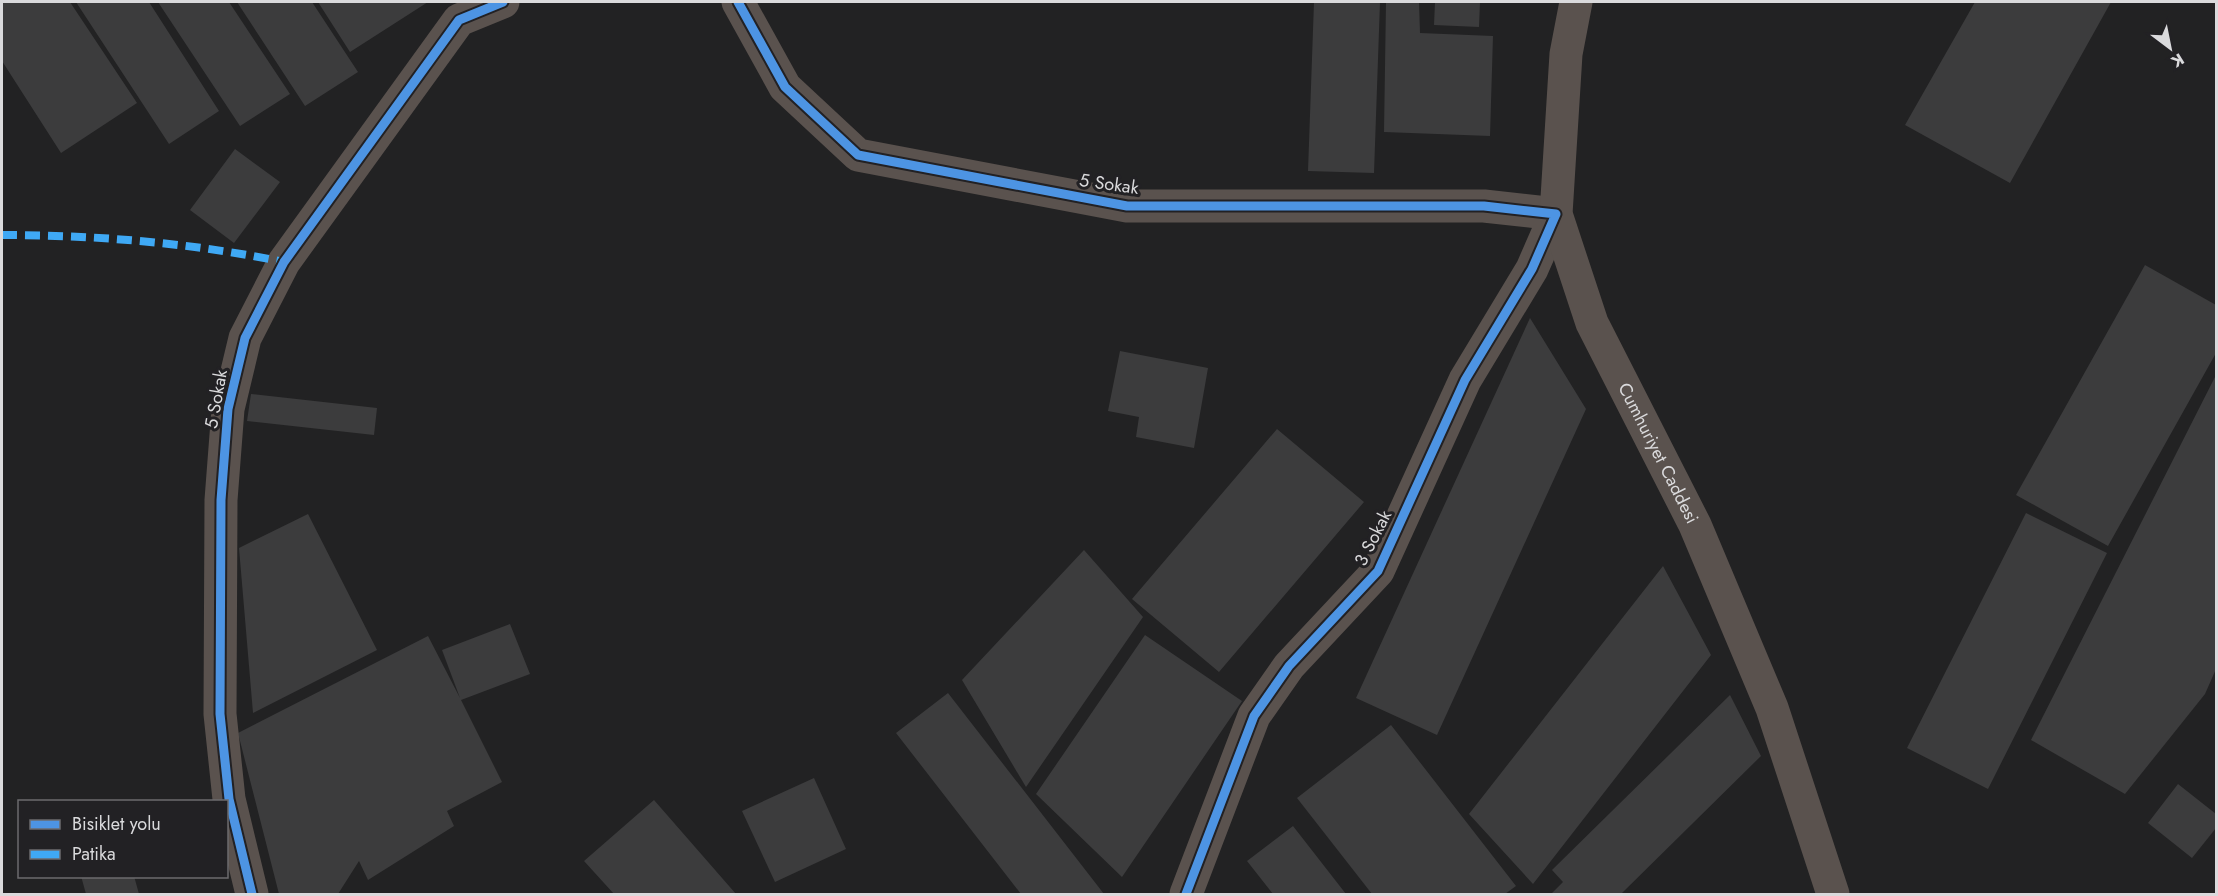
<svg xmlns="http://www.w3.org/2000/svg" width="2218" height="896" viewBox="0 0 2218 896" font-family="Jost,sans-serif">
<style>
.building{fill:#3c3c3d}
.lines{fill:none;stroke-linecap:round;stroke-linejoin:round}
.minor{stroke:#5a524e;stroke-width:33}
.quiet{stroke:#3fa9f5;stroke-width:8;stroke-dasharray:15 8;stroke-linecap:butt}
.cycleway-casing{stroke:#222124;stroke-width:13}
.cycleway{stroke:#4d94e3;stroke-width:9}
.labels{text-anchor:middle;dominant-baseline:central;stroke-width:6;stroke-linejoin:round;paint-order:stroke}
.street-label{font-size:18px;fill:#dadadc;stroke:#222124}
</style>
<rect width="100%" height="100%" fill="#222223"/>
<path class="building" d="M2,2H70L137,103L61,153L2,61Z
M76,2H149L219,111L169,144Z
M158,2H229L290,94L240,126Z
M237,2H312L358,72L305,106Z
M318,2H428L350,52Z
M1314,2H1380L1374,173L1308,171Z
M1386,2H1419L1420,33L1493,36L1490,136L1384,132Z
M1435,2H1480L1479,27L1434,25Z
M1975,2H2111L2010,183L1905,125Z
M235,149L280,182L234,243L190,210Z
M2145,265L2216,305V353L2108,546L2016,495Z
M1530,318L1586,409L1437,735L1356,698Z
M1120,351L1208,368L1194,448L1136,437L1139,417L1108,411Z
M2216,375V669L2205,694L2125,794L2031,740Z
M251,394L377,408L374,435L247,421Z
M1277,429L1364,502L1219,672L1132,599Z
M2026,513L2107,553L1988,789L1907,748Z
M308,514L377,650L253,713L239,548Z
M1084,550L1143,617L1026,787L962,680Z
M1663,566L1711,655L1533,884L1469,814Z
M510,624L530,674L461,700L502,782L447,811L454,826L368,880L359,861L338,894H279L238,733L428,636L460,698L442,650Z
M1145,635L1242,701L1122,877L1036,794Z
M948,693L1104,894H1021L896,733Z
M1730,695L1761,756L1621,894H1551L1563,882L1552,870Z
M1391,725L1516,886L1505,894H1372L1297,798Z
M814,778L846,849L775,882L742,811Z
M2178,784L2216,814V828L2192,858L2148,823Z
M654,800L736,894H614L584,861Z
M1293,826L1346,894H1273L1247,861Z
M81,876H134L139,894H86Z"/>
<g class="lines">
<g class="minor">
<path d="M738,2L785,87L858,155L1127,206H1484L1556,214L1532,269L1465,380L1378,571L1289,666L1254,716L1186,894"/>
<path id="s1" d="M1576,2L1566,54L1556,214L1592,323L1695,525L1772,708L1833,894"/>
<path d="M252,894L229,799L220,714L221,500L228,409L245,338L284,262L459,20L503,2"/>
</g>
<path class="quiet" d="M2,235C96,235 192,243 284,262"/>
<defs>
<path id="cycleway" d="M738,2L785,87L858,155L1127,206H1484L1556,214L1532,269L1465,380L1378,571L1289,666L1254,716L1186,894
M252,894L229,799L220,714L221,500L228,409L245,338L284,262L459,20L503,2"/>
</defs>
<use href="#cycleway" class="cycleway-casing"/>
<use href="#cycleway" class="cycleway"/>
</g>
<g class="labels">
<g class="street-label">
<text transform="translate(1109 184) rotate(8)">5 Sokak</text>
<text transform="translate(216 399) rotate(-80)">5 Sokak</text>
<text stroke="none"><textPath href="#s1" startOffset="474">Cumhuriyet Caddesi</textPath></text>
<text transform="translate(1373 538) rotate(-63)">3 Sokak</text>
</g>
</g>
<rect width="2218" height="896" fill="none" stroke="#dadadc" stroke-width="6"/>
<rect x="18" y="800" width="210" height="78" fill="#222124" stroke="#6c6b6e" stroke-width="1.5"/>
<rect x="30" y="820" width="30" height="9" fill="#4d94e3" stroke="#6c6b6e" stroke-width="1.5"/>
<text x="72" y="830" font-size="18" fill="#dadadc">Bisiklet yolu</text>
<rect x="30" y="850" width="30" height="9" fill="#3fa9f5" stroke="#6c6b6e" stroke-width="1.5"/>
<text x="72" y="860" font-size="18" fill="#dadadc">Patika</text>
<g transform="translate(2170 48) rotate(148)" stroke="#222124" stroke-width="4.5" paint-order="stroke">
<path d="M0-4.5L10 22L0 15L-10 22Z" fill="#dadadc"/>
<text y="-9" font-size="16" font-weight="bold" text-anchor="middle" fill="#dadadc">K</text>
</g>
</svg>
